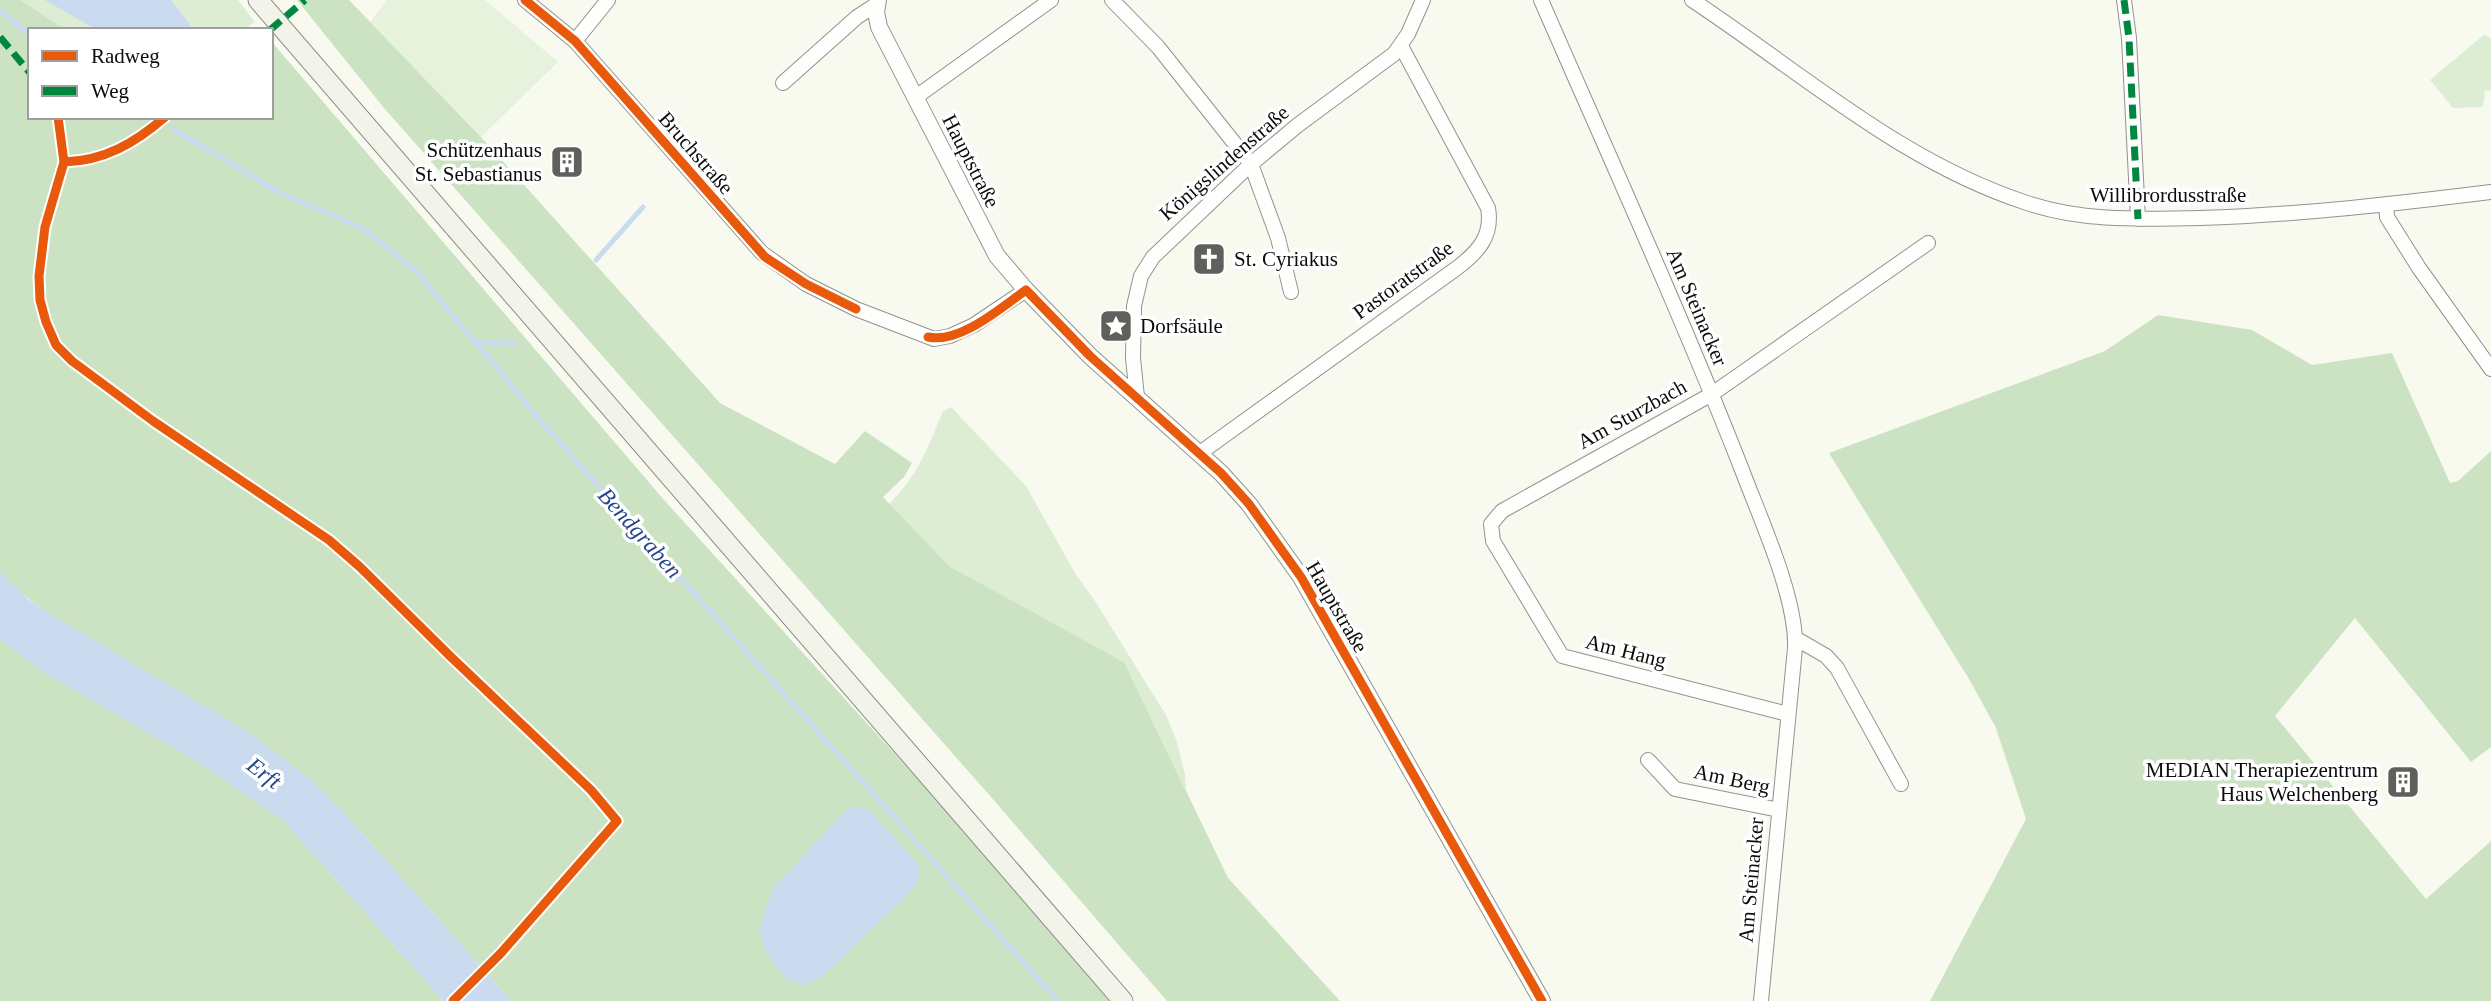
<svg xmlns="http://www.w3.org/2000/svg" width="2491" height="1001" viewBox="0 0 2491 1001" font-family="Georgia,serif">
<style>
.green{fill:#dcedd3}
.forest{fill:#cbe3c2}
.pitch{fill:#e6f2dc}
.water{fill:#cadaef}
.lines{fill:none;stroke-linecap:round;stroke-linejoin:round}
.stream{stroke:#cadaef;stroke-width:5}
.minor-casing{stroke:#92938f;stroke-width:16}
.tertiary-casing{stroke:#92938f;stroke-width:18}
.secondary-casing{stroke:#898a85;stroke-width:21}
.minor{stroke:#fefefd;stroke-width:14}
.tertiary{stroke:#fefefd;stroke-width:16}
.secondary{stroke:#f2f3e9;stroke-width:19}
.quiet{stroke:#00873e;stroke-width:7;stroke-dasharray:14 7;stroke-linecap:butt}
.cycleway-casing{stroke:#fff;stroke-width:13}
.cycleway{stroke:#e8590c;stroke-width:9}
.labels{text-anchor:middle;dominant-baseline:central;stroke-width:7;stroke-linejoin:round;paint-order:stroke}
.poi-label{font-size:21px;fill:#0c0c0c;stroke:#fff;text-anchor:end}
.street-label{font-size:21px;fill:#0c0c0c;stroke:#fff}
.water-label{font-size:23px;font-style:italic;fill:#25468d;stroke:#fff}
</style>
<rect width="100%" height="100%" fill="#f8faf0"/>
<path class="green" d="M21,0H238L255,22L243,30H66Z
M2485,34L2491,39V90L2485,91L2483,107L2453,108L2430,80Z
M951,407L1026,486L1075,573L1095,601L1166,715L1176,739L1185,774L1186,790L1124,662L949,566L889,504C918,476 928,447 943,411Z"/>
<path class="forest" d="M0,0H21L66,30H30V117H271V41L665,501L944,808L1109,1001H511L488,975L510,953L504,945L481,967L344,813L310,779L250,733L50,614C32,602 15,589 0,572Z
M297,0H349L481,137L720,403L835,464L865,431L912,463L904,477L883,497L949,566L1124,662L1228,878L1340,1001H1167L991,797L384,108Z
M2158,315L2252,330L2312,365L2392,353L2450,483L2458,481L2491,451V747L2471,762L2355,618L2275,716L2426,899L2491,841V1001H1930L2026,819L1996,728L1969,679L1829,453L2105,351Z
M0,639L43,672L195,760L283,820L443,1001H0Z"/>
<path class="pitch" d="M387,0H485L558,62L481,137L370,22Z"/>
<path class="water" d="M45,0H171L189,23L190,30H97Z
M0,572L28,599L50,614L250,733L310,779L344,813L511,1001H443L283,820L195,760L43,672L0,639Z
M857,806L870,811L917,863C922,875 918,882 910,892L822,977L805,985L786,979L766,952L759,930L772,889L847,809Z"/>
<g class="lines">
<path class="stream" d="M0,10L30,35
M173,129L277,191L364,229L417,272L546,427L1058,1001
M596,260L643,207
M476,343H515"/>
<defs>
<path id="minor" d="M525,0L575,41L762,253L806,284L856,309L934,339L950,336L974,325L1026,290
M1112,0L1158,47L1251,164L1278,238L1291,292
M1541,0C1609,156 1680,312 1742,470C1760,518 1797,598 1795,648L1761,1001
M1692,0C1801,72 1901,162 2027,203C2084,222 2142,219 2200,218C2298,215 2394,204 2491,192
M2124,0L2129,38L2138,219
M575,41L608,0
M783,83L857,17L877,4
M916,97L1051,0
M2386,205L2387,217L2419,268L2491,369
M1137,397L1133,358L1134,306L1141,276L1153,257L1251,164L1298,125L1394,54L1408,34L1423,0
M1200,453L1457,268C1478,252 1493,236 1488,208L1401,46
M1795,638L1826,656L1837,668L1901,784
M1788,714L1562,656L1493,541L1491,524L1502,511L1712,394L1928,243
M1648,760L1675,789L1779,810"/>
<path id="tertiary" d="M878,0L876,12L879,27L997,256L1026,290L1090,356L1221,473L1249,504L1301,577L1542,1001"/>
<path id="secondary" d="M258,0L1123,1001"/>
</defs>
<use href="#minor" class="minor-casing"/>
<use href="#tertiary" class="tertiary-casing"/>
<use href="#secondary" class="secondary-casing"/>
<use href="#minor" class="minor"/>
<use href="#tertiary" class="tertiary"/>
<use href="#secondary" class="secondary"/>
<path class="quiet" d="M2124,0L2129,38L2138,219
M270,30L305,0
M0,37L30,73"/>
<defs>
<path id="cycleway" d="M525,0L575,41L765,257L806,284L856,309
M58,117L64,162L45,227L39,276L40,300L46,322L56,345L72,361L153,421L329,540L360,567L450,656L591,790L617,821L501,953L453,1001
M64,162C104,161 135,143 165,117
M928,337C960,344 1002,307 1026,290L1090,356L1221,473L1249,504L1301,577L1542,1001"/>
</defs>
<use href="#cycleway" class="cycleway-casing"/>
<use href="#cycleway" class="cycleway"/>
</g>
<defs>
<symbol id="building-square" viewBox="-11 -11 22 22"><rect x="-9" y="-9" width="18" height="18" rx="4" fill="#5f5f5c" stroke="#fff"/><path d="M-4-6H4V6H1V3H-1V6H-4ZM-2.5-4.3h1.7v1.8h-1.7ZM.8-4.3h1.7v1.8H.8ZM-2.5-1h1.7V.8h-1.7ZM.8-1h1.7V.8H.8Z" fill="#fff"/></symbol>
<symbol id="church-square" viewBox="-11 -11 22 22"><rect x="-9" y="-9" width="18" height="18" rx="4" fill="#5f5f5c" stroke="#fff"/><path d="M-1.2-6h2.4v3.5h3.3v2.4h-3.3V6h-2.4V-.1h-3.3v-2.4h3.3Z" fill="#fff"/></symbol>
<symbol id="sight-square" viewBox="-11 -11 22 22"><rect x="-9" y="-9" width="18" height="18" rx="4" fill="#5f5f5c" stroke="#fff"/><path d="M0-6L1.8-2.2L6-1.7L2.9 1.2L3.7 5.4L0 3.3L-3.7 5.4L-2.9 1.2L-6-1.7L-1.8-2.2Z" fill="#fff"/></symbol>
</defs>
<g fill-rule="evenodd">
<use href="#building-square" x="548" y="143" width="38" height="38"/>
<use href="#church-square" x="1190" y="240" width="38" height="38"/>
<use href="#sight-square" x="1097" y="307" width="38" height="38"/>
<use href="#building-square" x="2384" y="763" width="38" height="38"/>
</g>
<g class="labels">
<g class="poi-label">
<text x="542" y="150">Schützenhaus<tspan x="542" dy="24">St. Sebastianus</tspan></text>
<text x="1234" y="259" text-anchor="start">St. Cyriakus</text>
<text x="1140" y="326" text-anchor="start">Dorfsäule</text>
<text x="2378" y="770">MEDIAN Therapiezentrum<tspan x="2378" dy="24">Haus Welchenberg</tspan></text>
</g>
<g class="street-label">
<text transform="translate(696 153) rotate(49)">Bruchstraße</text>
<text transform="translate(971 161) rotate(63)">Hauptstraße</text>
<text transform="translate(1224 163) rotate(-41)">Königslindenstraße</text>
<text x="2168" y="195">Willibrordusstraße</text>
<text transform="translate(1403 280) rotate(-36)">Pastoratstraße</text>
<text transform="translate(1697 307) rotate(67)">Am Steinacker</text>
<text transform="translate(1632 414) rotate(-29)">Am Sturzbach</text>
<text transform="translate(1337 607) rotate(60)">Hauptstraße</text>
<text transform="translate(1626 651) rotate(14)">Am Hang</text>
<text transform="translate(1732 779) rotate(12)">Am Berg</text>
<text transform="translate(1751 880) rotate(-85)">Am Steinacker</text>
</g>
<g class="water-label">
<text transform="translate(640 533) rotate(48)">Bendgraben</text>
<text transform="translate(264 773) rotate(37)">Erft</text>
</g>
</g>
<rect x="28" y="28" width="245" height="91" fill="#ffffff" stroke="#9e9e9e" stroke-width="2"/>
<rect x="42" y="51" width="35" height="10" fill="#e8590c" stroke="#9e9e9e" stroke-width="2"/>
<text x="91" y="63" font-size="21" fill="#0c0c0c">Radweg</text>
<rect x="42" y="86" width="35" height="10" fill="#00873e" stroke="#9e9e9e" stroke-width="2"/>
<text x="91" y="98" font-size="21" fill="#0c0c0c">Weg</text>
</svg>
